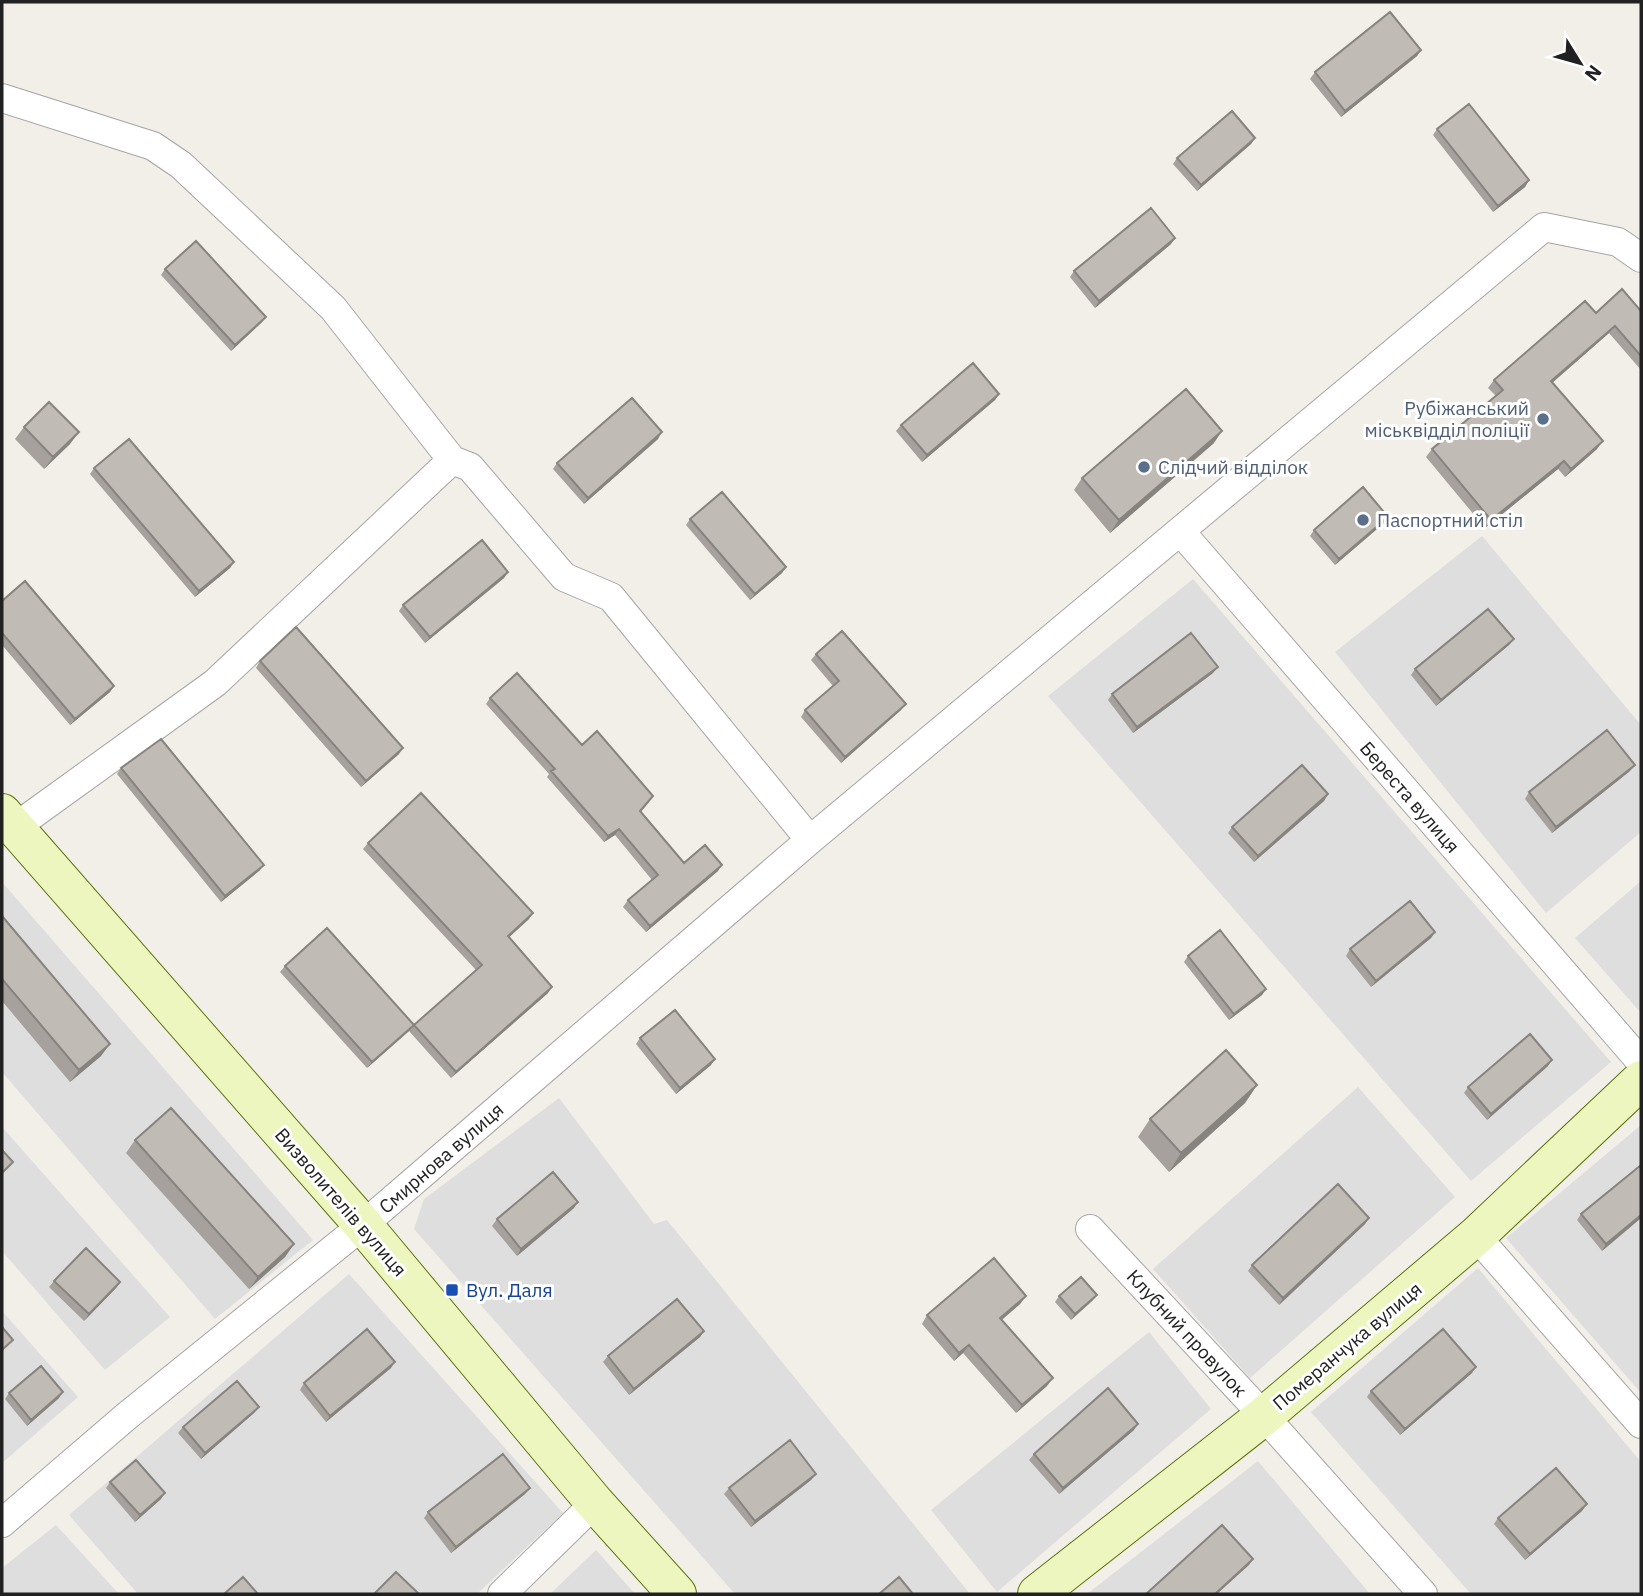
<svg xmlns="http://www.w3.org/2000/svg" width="1643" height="1596" viewBox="0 0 1643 1596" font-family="'IBM Plex Sans',sans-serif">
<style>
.residential{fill:#dfdede}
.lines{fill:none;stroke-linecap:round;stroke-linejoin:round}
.street-casing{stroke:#a5a5a5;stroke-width:30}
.secondary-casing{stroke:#5e740c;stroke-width:40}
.street{stroke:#fff;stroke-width:28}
.secondary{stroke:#eef6c0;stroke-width:38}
.wall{fill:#a6a19c}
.shaded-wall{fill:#87837f}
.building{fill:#c1bbb5;stroke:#87837f;stroke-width:2}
.service-dot{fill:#5c6f8a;stroke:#fff;stroke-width:2.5}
.transit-dot{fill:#1a4fb4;stroke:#fff;stroke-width:2.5}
.labels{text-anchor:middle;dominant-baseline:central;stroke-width:6;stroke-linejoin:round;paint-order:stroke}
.service-label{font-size:19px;fill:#4e5e75;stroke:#fff;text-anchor:start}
.street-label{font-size:19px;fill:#212121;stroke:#fff}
.transit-label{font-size:19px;fill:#164399;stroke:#fff;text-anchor:start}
</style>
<rect width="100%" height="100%" fill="#f1efe8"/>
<path class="residential" d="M1482,536L1641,725V832L1546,913L1335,652Z
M1193,579L1611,1062L1471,1181L1048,696Z
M1641,881V1013L1575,938Z
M2,882L313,1240L215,1319L2,1072Z
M1358,1087L1455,1197L1250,1378L1153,1269Z
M559,1098L654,1224L667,1220L970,1594H735L414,1229L424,1199Z
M1641,1125V1393L1506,1238Z
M2,1127L170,1317L105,1370L2,1251Z
M1478,1268L1641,1462V1594H1471L1311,1412Z
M349,1274L563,1513L477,1594H138L69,1515Z
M2,1311L78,1397L2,1463Z
M1149,1332L1211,1409L997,1592L931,1510Z
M1258,1461L1370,1594H1087Z
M56,1525L119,1594H2V1568Z
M596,1550L635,1594H550Z"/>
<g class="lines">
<defs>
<path id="street" d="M2,98L153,146L181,165L333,308L452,460
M1180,531L1641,1062
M14,828L215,683L452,460L470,467L564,577L611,597L810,840
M1090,1229L1264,1416L1423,1594
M1476,1236L1641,1424
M2,1523L128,1415L363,1225L810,840L1544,227L1618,242L1641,258
M502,1594L595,1503"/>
<path id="secondary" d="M2,813L363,1225L595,1503L677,1594
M1037,1594L1264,1416L1476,1236L1641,1080"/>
</defs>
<use href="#street" class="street-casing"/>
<use href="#secondary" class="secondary-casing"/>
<use href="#street" class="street"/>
<use href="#secondary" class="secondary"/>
</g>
<path class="wall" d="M1421,50L1417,56L1341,117L1310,79L1315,72Z
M1437,129L1529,180L1525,187L1493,212L1433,135Z
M1255,138L1251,144L1197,191L1173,164L1177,158Z
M1171,244L1095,308L1070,277L1074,271Z
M165,269L266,317L261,323L231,351L161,275Z
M1641,311V370L1609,333L1552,383L1597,449L1565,477L1558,469L1485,528L1426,457L1432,449L1496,396L1488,388L1494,380L1596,313Z
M999,394L995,400L922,462L896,431L901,425Z
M24,427L70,444L44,469L15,439Z
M658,439L584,504L553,469L557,463Z
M1214,443L1110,533L1074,490L1082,478Z
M94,468L234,562L230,568L195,597L90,474Z
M1388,517L1384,523L1335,565L1310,536L1314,530Z
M690,519L786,567L782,573L750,600L686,525Z
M508,572L504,578L425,643L399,611L403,605Z
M2,601L114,686L110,692L70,725L2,645Z
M1514,639L1509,645L1436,706L1411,675L1415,669Z
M816,654L901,710L841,763L801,717L805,710L833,686L811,660Z
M260,661L399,754L361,787L256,668Z
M1213,673L1133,733L1108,700L1112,694Z
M490,698L582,745L649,802L641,812L684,863L718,871L646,932L623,907L628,900L652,880L615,835L604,842L547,777L549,774L486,704Z
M121,768L264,865L259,871L221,902L117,774Z
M1630,771L1552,833L1525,799L1529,792Z
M1328,794L1324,801L1254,862L1228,833L1232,827Z
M368,843L529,919L509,937L548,993L451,1078L409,1031L367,1068L280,972L285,966L414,1025L476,970L363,849Z
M2,916L101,1056L70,1082L2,1001Z
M1435,932L1431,938L1371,987L1346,956L1350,949Z
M1188,956L1266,989L1262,995L1229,1020L1184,962Z
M640,1038L711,1065L676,1094L636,1044Z
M1548,1066L1487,1120L1464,1093L1468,1087Z
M1257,1085L1245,1103L1169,1172L1138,1137L1150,1119Z
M135,1140L294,1244L285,1257L249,1289L126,1153Z
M1641,1165V1218L1602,1251L1577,1220L1581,1214Z
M574,1208L517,1256L492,1226L497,1219Z
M1369,1218L1365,1224L1279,1305L1248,1271L1252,1265Z
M54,1281L120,1282L116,1288L84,1321L49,1287Z
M1097,1295L1092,1301L1071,1320L1055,1302L1059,1296Z
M1026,1296L1020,1304L1002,1320L1047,1386L1016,1413L963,1353L954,1361L922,1324L927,1315Z
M704,1331L700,1337L629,1395L603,1362L608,1356Z
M391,1368L326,1422L300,1390L304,1383Z
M1472,1373L1400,1435L1367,1397L1371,1391Z
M9,1393L59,1398L27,1426L5,1399Z
M259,1407L254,1413L201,1459L178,1433L183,1427Z
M1134,1430L1059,1494L1029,1460L1034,1454Z
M816,1474L811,1480L751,1527L724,1494L729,1488Z
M110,1482L161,1499L135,1522L106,1488Z
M530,1488L525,1494L451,1553L424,1518L428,1512Z
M1582,1511L1525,1560L1494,1524L1498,1518Z"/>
<path class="shaded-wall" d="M1421,50L1417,56L1341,117L1345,111Z
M1255,138L1251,144L1197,191L1201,185Z
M1529,180L1525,187L1493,212L1498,206Z
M1175,238L1171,244L1095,308L1099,301Z
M266,317L261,323L231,351L235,345Z
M1615,326L1609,333L1545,389L1551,381Z
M999,394L995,400L922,462L927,455Z
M1222,431L1214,443L1110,533L1119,520Z
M79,432L70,444L44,469L53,457Z
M662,432L658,439L584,504L588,498Z
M1603,441L1597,449L1565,477L1571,469Z
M1564,461L1558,469L1485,528L1491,520Z
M1388,517L1384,523L1335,565L1339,559Z
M234,562L230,568L195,597L199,591Z
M786,567L782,573L750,600L755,594Z
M508,572L504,578L425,643L430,637Z
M1514,639L1509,645L1436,706L1441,700Z
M1218,667L1213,673L1133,733L1137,727Z
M114,686L110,692L70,725L75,719Z
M906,704L901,710L841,763L845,757Z
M403,748L399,754L361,787L366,781Z
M1635,765L1630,771L1552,833L1556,827Z
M1328,794L1324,801L1254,862L1258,856Z
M619,829L615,835L604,842L608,836Z
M264,865L259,871L221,902L225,896Z
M722,865L718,871L646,932L650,926Z
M533,913L529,919L504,942L508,936Z
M1435,932L1431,938L1371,987L1376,981Z
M552,987L548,993L451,1078L456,1072Z
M1266,989L1262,995L1229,1020L1234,1014Z
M414,1025L409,1031L367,1068L372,1062Z
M110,1044L101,1056L70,1082L79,1070Z
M715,1059L711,1065L676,1094L680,1088Z
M1552,1060L1548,1066L1487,1120L1491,1114Z
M1257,1085L1245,1103L1169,1172L1181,1153Z
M578,1202L574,1208L517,1256L521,1249Z
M1641,1215V1218L1602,1251L1606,1244Z
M1369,1218L1365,1224L1279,1305L1283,1298Z
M294,1244L285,1257L249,1289L258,1277Z
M120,1282L116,1288L84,1321L89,1314Z
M1097,1295L1092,1301L1071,1320L1075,1314Z
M1026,1296L1020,1304L994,1326L1000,1318Z
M704,1331L700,1337L629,1395L634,1389Z
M969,1345L963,1353L954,1361L959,1353Z
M395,1362L391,1368L326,1422L330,1416Z
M1476,1367L1472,1373L1400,1435L1405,1429Z
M1053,1378L1047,1386L1016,1413L1022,1405Z
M63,1392L59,1398L27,1426L31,1420Z
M259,1407L254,1413L201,1459L205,1453Z
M1138,1424L1134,1430L1059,1494L1063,1488Z
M816,1474L811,1480L751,1527L755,1521Z
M530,1488L525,1494L451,1553L456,1547Z
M165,1493L161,1499L135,1522L140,1515Z
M1587,1504L1582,1511L1525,1560L1530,1554Z
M1253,1559L1249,1565L1217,1594H1215Z"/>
<path class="building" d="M1390,12L1421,50L1345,111L1315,72Z
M1469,104L1529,180L1498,206L1437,129Z
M1232,111L1255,138L1201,185L1177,158Z
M1151,208L1175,238L1099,301L1074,271Z
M196,241L266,317L235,345L165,269Z
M1622,289L1641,311V356L1615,326L1551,381L1603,441L1571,469L1564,461L1491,520L1432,449L1503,390L1494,380L1585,301L1596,313Z
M973,363L999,394L927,455L901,425Z
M1186,389L1222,431L1119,520L1082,478Z
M632,398L662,432L588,498L557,463Z
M49,402L79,432L53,457L24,427Z
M129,439L234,562L199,591L94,468Z
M1363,487L1388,517L1339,559L1314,530Z
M722,492L786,567L755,594L690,519Z
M482,540L508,572L430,637L403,605Z
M25,581L114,686L75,719L2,633V601Z
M1488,609L1514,639L1441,700L1415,669Z
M296,627L403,748L366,781L260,661Z
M842,631L906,704L845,757L805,710L839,681L816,654Z
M1191,633L1218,667L1137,727L1112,694Z
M517,673L582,745L597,731L653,796L640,811L684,863L705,845L722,865L650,926L628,900L658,875L619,829L608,836L551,771L555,769L490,698Z
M1607,730L1635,765L1556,827L1529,792Z
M161,739L264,865L225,896L121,768Z
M1302,765L1328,794L1258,856L1232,827Z
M421,793L533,913L508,936L552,987L456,1072L414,1025L482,965L368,843Z
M1410,901L1435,932L1376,981L1350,949Z
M2,916L110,1044L79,1070L2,979Z
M327,928L414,1025L372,1062L285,966Z
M1220,930L1266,989L1234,1014L1188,956Z
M675,1010L715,1059L680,1088L640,1038Z
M1530,1034L1552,1060L1491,1114L1468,1087Z
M1226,1050L1257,1085L1181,1153L1150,1119Z
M171,1108L294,1244L258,1277L135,1140Z
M2,1150L13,1162L2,1173Z
M1641,1165V1215L1606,1244L1581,1214Z
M553,1172L578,1202L521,1249L497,1219Z
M1338,1184L1369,1218L1283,1298L1252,1265Z
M86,1248L120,1282L89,1314L54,1281Z
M994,1258L1026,1296L1000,1318L1053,1378L1022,1405L969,1345L959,1353L927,1315Z
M1081,1277L1097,1295L1075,1314L1059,1296Z
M677,1299L704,1331L634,1389L608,1356Z
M2,1327L13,1340L2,1350Z
M367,1329L395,1362L330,1416L304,1383Z
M1443,1329L1476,1367L1405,1429L1371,1391Z
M41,1366L63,1392L31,1420L9,1393Z
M237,1381L259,1407L205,1453L183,1427Z
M1108,1388L1138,1424L1063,1488L1034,1454Z
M790,1440L816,1474L755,1521L729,1488Z
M503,1454L530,1488L456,1547L428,1512Z
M136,1460L165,1493L140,1515L110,1482Z
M1556,1468L1587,1504L1530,1554L1498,1518Z
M1222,1525L1253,1559L1215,1594H1146Z
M396,1572L419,1594H374Z
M243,1577L258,1594H224Z
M899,1577L913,1594H879Z"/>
<g class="service-dot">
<circle cx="1543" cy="419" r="7"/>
<circle cx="1144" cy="467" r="7"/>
<circle cx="1363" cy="520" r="7"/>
</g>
<rect class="transit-dot" x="445" y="1283" width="14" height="14" rx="3.5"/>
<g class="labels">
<g class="service-label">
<text x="1529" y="408" text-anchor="end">Рубіжанський<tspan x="1529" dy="22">міськвідділ поліції</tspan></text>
<text x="1158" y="467">Слідчий відділок</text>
<text x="1377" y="520">Паспортний стіл</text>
</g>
<g class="street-label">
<text transform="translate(1410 797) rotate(49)">Береста вулиця</text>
<text transform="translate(441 1158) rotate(-41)">Смирнова вулиця</text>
<text transform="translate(341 1202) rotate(49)">Визволителів вулиця</text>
<text transform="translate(1187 1333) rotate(47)">Клубний провулок</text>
<text transform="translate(1347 1346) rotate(-40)">Померанчука вулиця</text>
</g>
<g class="transit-label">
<text x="466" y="1290">Вул. Даля</text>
</g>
</g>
<rect width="1643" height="1596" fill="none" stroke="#212121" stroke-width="7"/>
<g transform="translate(1580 63) rotate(127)" stroke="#ffffff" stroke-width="5" paint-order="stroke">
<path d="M0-5L12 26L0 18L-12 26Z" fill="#212121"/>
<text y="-10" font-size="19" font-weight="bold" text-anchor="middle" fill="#212121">N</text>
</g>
</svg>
